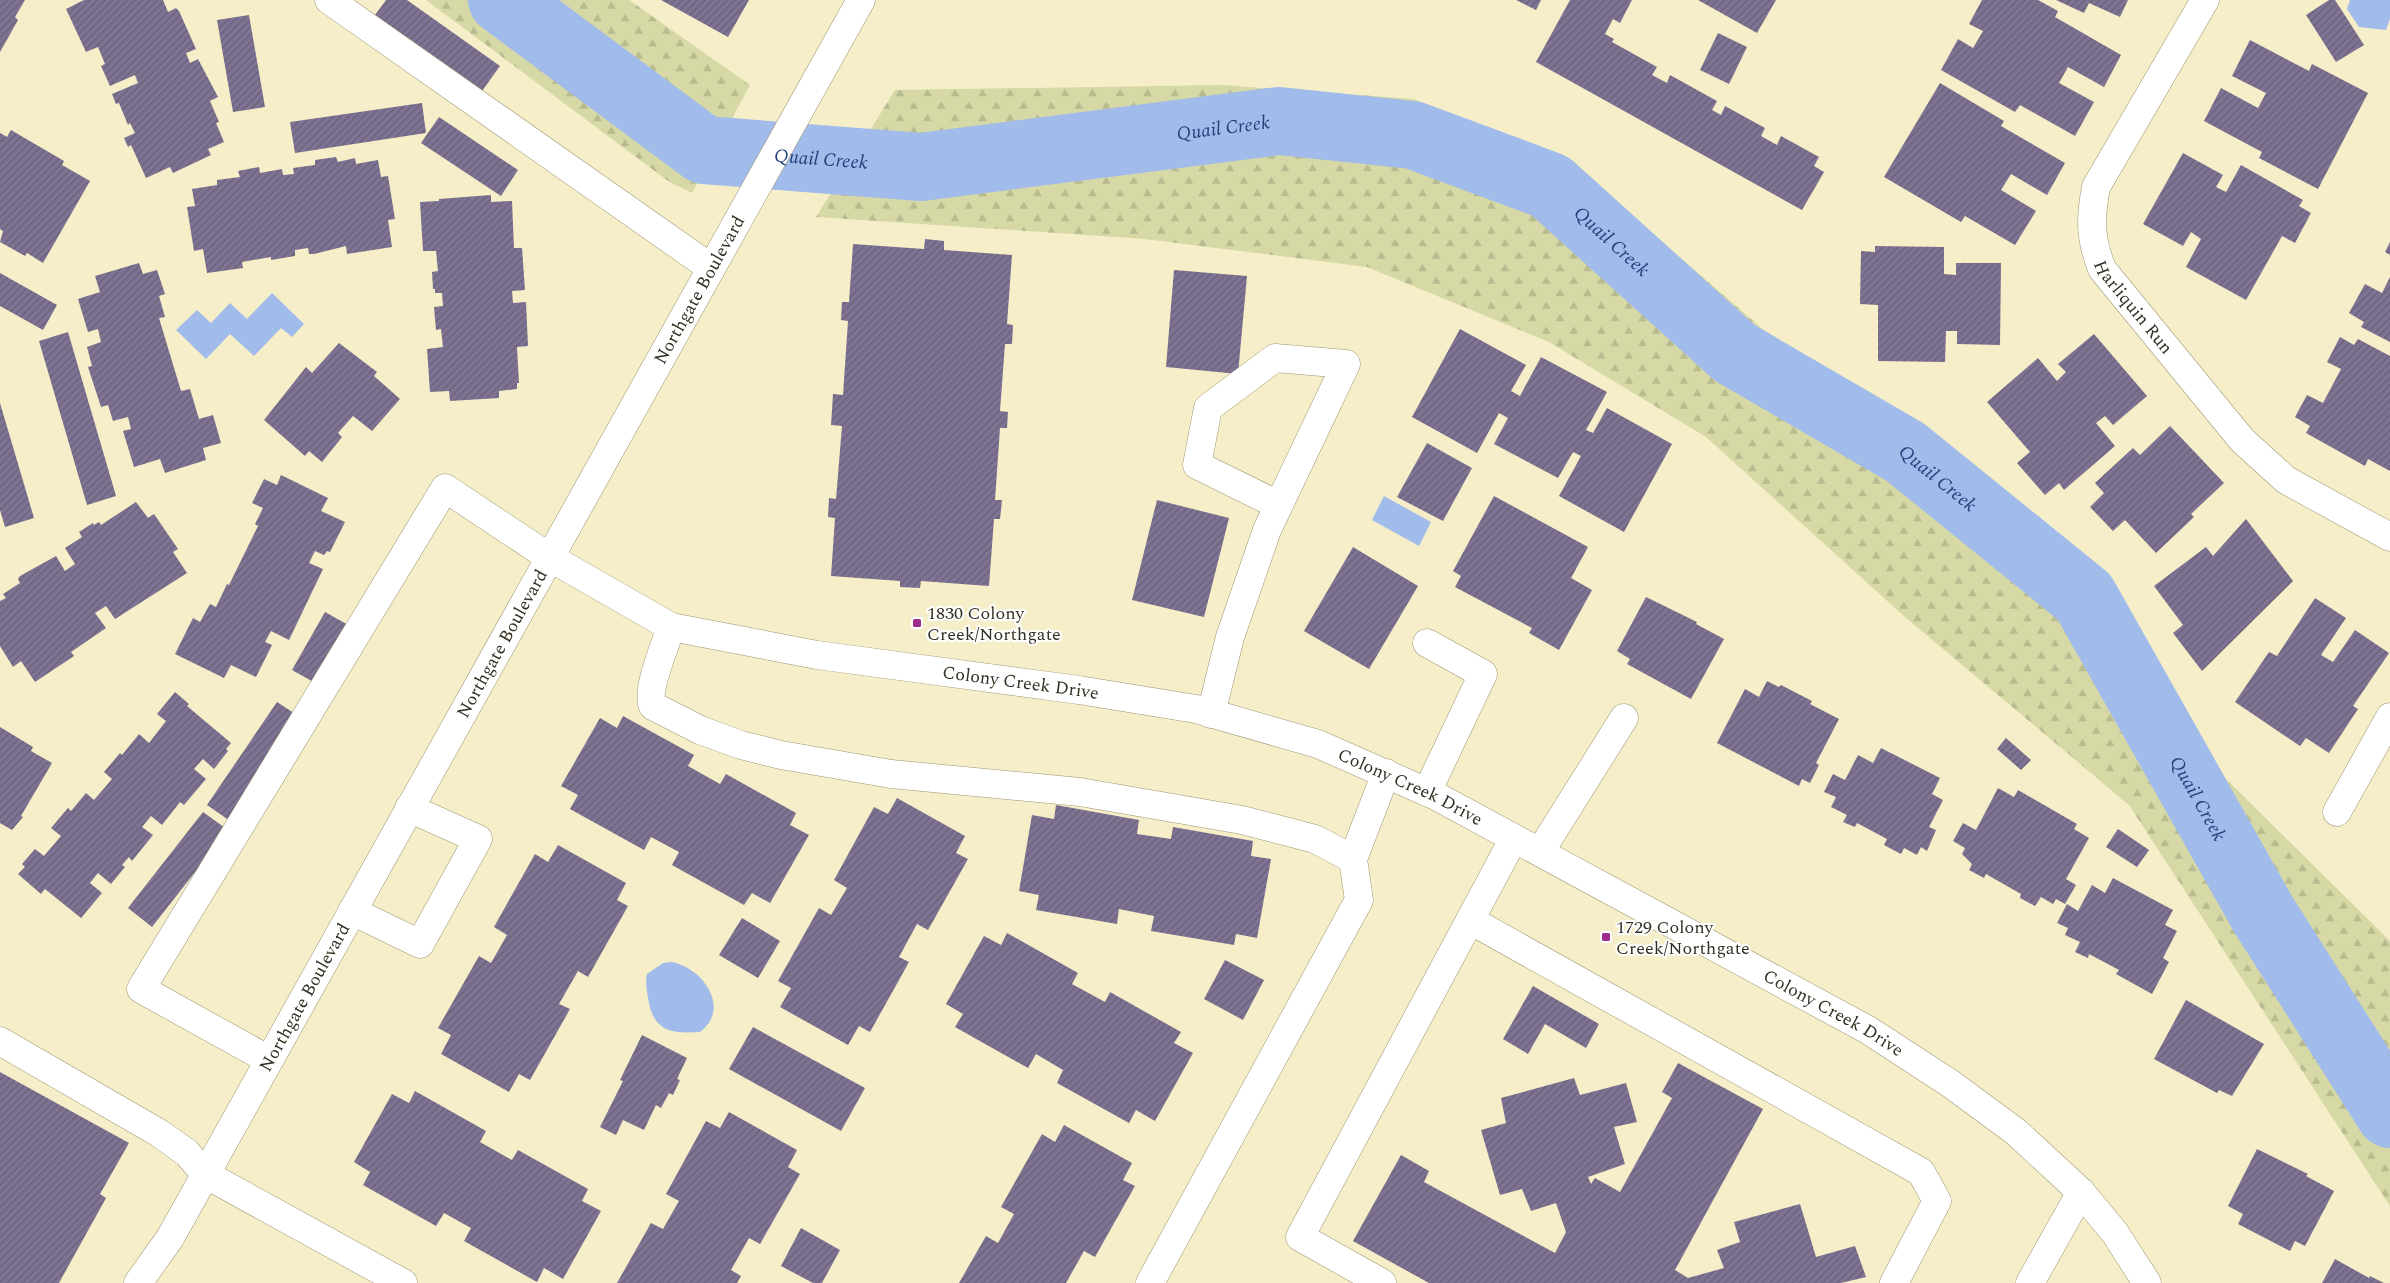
<svg xmlns="http://www.w3.org/2000/svg" width="2390" height="1283" viewBox="0 0 2390 1283" font-family="Spectral,serif">
<style>
.forest{fill:url(#forest-firs)}
.water{fill:#a1bbeb}
.lines{fill:none;stroke-linecap:round;stroke-linejoin:round}
.river{stroke:#a1bbeb;stroke-width:68}
.building{fill:url(#building-hatch)}
.minor-casing{stroke:#9e9774;stroke-width:29}
.minor{stroke:#fff;stroke-width:28}
.poi-dot{fill:#9d2c8a;stroke:#fff;stroke-width:2}
.labels{text-anchor:middle;dominant-baseline:central;stroke-width:4;stroke-linejoin:round;paint-order:stroke}
.street-label{font-size:18px;fill:#333022;stroke:#fff}
.poi-label{font-size:18px;fill:#333022;stroke:#fff;text-anchor:start}
.water-label{font-size:19px;font-style:italic;fill:#25417c;stroke:#fff}
</style>
<defs>
<pattern id="forest-firs" width="22" height="20" patternUnits="userSpaceOnUse" patternTransform="scale(1.25)"><rect width="22" height="20" fill="#d6d9a6"/><path d="M5 1l3.5 6h-7zM16 11l3.5 6h-7z" fill="#b8bb8f"/></pattern>
<pattern id="building-hatch" width="6" height="6" patternUnits="userSpaceOnUse" patternTransform="scale(1.25)"><rect width="6" height="6" fill="#7f7393"/><path d="M-1 1l2-2M0 6l6-6M5 7l2-2" fill="none" stroke="#695f78"/></pattern>
</defs>
<rect width="100%" height="100%" fill="#f5eec8"/>
<path class="forest" d="M426,0H629L750,85L692,193L668,181Z
M1222,85L1414,99L1601,189L1765,331L2069,551L2215,768L2390,941V1206L2129,805L1905,617L1706,437L1549,342L1367,267L1145,239L816,217L895,90Z"/>
<path class="water" d="M2350,0H2390V19L2386,30L2359,27L2347,9Z
M272,293L304,324L292,337L281,328L254,356L230,334L206,359L176,330L197,310L211,323L230,303L247,319Z
M1384,496L1431,522L1419,546L1372,520Z
M671,962C702,967 732,1008 700,1032C670,1034 653,1031 648,998C647,990 645,983 647,974L663,963Z"/>
<g class="lines">
<path class="river" id="s1" d="M502,0L704,150L921,167L1279,121L1413,135L1550,186L1735,353L1905,452L2084,597L2263,914L2390,1114"/>
</g>
<path class="building" d="M0,0H25L15,17L18,20L0,52Z
M84,0H163L168,12L176,8L179,11L196,49L186,53L190,63L198,59L218,97L210,101L219,122L216,123L224,142L208,149L211,155L173,173L170,167L146,178L131,145L128,147L124,138L135,133L130,123L128,125L119,103L116,104L112,94L138,83L135,75L110,86L101,66L105,64L98,47L86,52L66,9Z
M386,0H407L500,66L482,91L375,15Z
M661,0H749L728,37Z
M1516,0H1541L1536,10Z
M1570,0H1632L1620,23L1613,19L1605,34L1614,39L1612,42L1657,67L1652,75L1667,83L1670,75L1717,101L1712,110L1721,115L1725,106L1765,128L1761,136L1777,145L1781,136L1819,157L1814,166L1824,172L1802,210L1536,62Z
M1698,0H1776L1757,33Z
M1982,0H2038L2058,11L2055,17L2121,55L2104,87L2068,67L2059,83L2094,102L2075,136L2020,105L2015,112L1941,70L1958,39L1973,48L1983,31L1969,24Z
M2056,0H2128L2120,17L2089,3L2084,13Z
M2329,0H2335L2364,45L2336,62L2306,15Z
M249,15L265,107L233,112L217,20Z
M1718,33L1747,47L1729,84L1700,70Z
M2250,40L2309,71L2312,64L2368,93L2318,189L2259,158L2262,152L2204,121L2221,88L2258,108L2266,93L2232,76Z
M1940,83L2004,121L2001,126L2065,163L2047,195L2011,174L2001,190L2036,211L2015,245L1965,216L1961,222L1884,177Z
M422,103L426,133L295,153L290,122Z
M439,117L518,170L501,196L421,143Z
M11,130L64,161L62,165L90,181L43,263L27,253L25,256L0,242L3,231L0,229V133L7,137Z
M2183,153L2223,175L2216,187L2226,192L2241,165L2303,200L2299,206L2311,213L2295,243L2282,236L2246,300L2186,267L2201,239L2191,232L2183,246L2143,224Z
M336,157L338,162L355,158L356,164L378,160L381,177L388,176L395,219L388,220L392,247L347,254L346,246L314,254H309L308,248L295,250V256L271,260V257L242,262L243,268L207,273L203,249L194,251L187,207L195,206L192,189L217,185V180L240,177L238,171L259,167L260,173L282,169L283,175L294,174L293,168L315,165V160Z
M491,195V202L512,201L514,248H522L525,290L512,291L513,303L526,302L528,346L517,347L519,383H517V389L499,391V398L450,401L449,391L430,392L427,349L443,347L441,329L436,330L434,307L443,306L442,293H435V289H433L432,272L438,271L436,251H423L420,202L439,201V199Z
M925,239L944,241V250L1012,255L1007,324L1013,325L1012,344H1005L1000,411L1008,412L1007,428H1000L995,500H1002L1000,519H994L989,586L921,581L920,588L900,587V581L831,576L835,518L828,517L829,498L836,499L842,426L831,425L833,394L843,395L848,321L841,320L842,302H849L853,244L924,249Z
M2390,242V255L2385,252Z
M1875,246L1944,247V274L1956,275V263H2001L2000,345L1957,344V331H1946L1945,362L1878,361V305L1860,304L1861,251L1875,252Z
M139,263L143,274L157,270L165,294L159,296L165,317L159,318L181,391L190,389L199,419L213,415L221,443L203,448L206,460L165,473L160,459L134,467L123,431L131,429L128,417L113,421L108,405L101,407L88,367L92,366L87,347L101,342L98,329L88,332L78,299L100,292L95,276Z
M1174,270L1247,276L1238,374L1166,367Z
M0,273L57,305L43,330L0,306Z
M2390,277V342L2361,327L2364,322L2349,313L2365,284L2382,293Z
M1460,329L1526,365L1511,391L1520,396L1541,357L1607,392L1586,430L1593,433L1607,408L1672,444L1624,532L1559,496L1581,456L1573,452L1558,478L1494,444L1508,418L1499,413L1477,453L1412,417Z
M68,332L116,496L87,505L39,341Z
M2094,334L2147,396L2113,425L2105,416L2096,423L2115,446L2064,490L2059,483L2045,495L2017,463L2030,452L1987,402L2038,358L2057,381L2066,372L2058,364Z
M2340,337L2354,345L2358,339L2390,356V471L2368,459L2365,466L2306,433L2310,426L2295,417L2307,395L2323,403L2341,369L2327,362Z
M339,343L377,372L374,376L400,399L372,431L353,416L338,433L342,437L322,462L309,451L305,456L264,420L306,367L312,373Z
M0,403L34,518L5,527L0,510Z
M2170,426L2224,483L2191,514L2194,517L2156,553L2125,520L2113,531L2090,507L2104,493L2095,483L2133,448L2140,455Z
M1427,443L1472,468L1443,521L1397,497Z
M281,475L328,498L321,511L345,522L330,552L327,551L324,555L315,551L309,563L323,569L289,640L271,631L265,642L272,645L256,677L231,665L224,678L175,654L193,618L200,622L210,604L216,607L227,584L229,585L258,526L255,524L263,508L252,503L264,479L277,485Z
M1494,496L1588,547L1571,578L1592,590L1559,650L1529,633L1532,628L1455,587L1461,576L1453,571Z
M1157,500L1229,518L1204,617L1132,600Z
M136,502L148,518L154,514L178,549L173,552L187,573L115,619L106,606L95,613L106,628L71,652L74,656L35,682L21,661L13,667L0,646V601L6,598L3,594L20,583L18,579L20,576L56,556L65,571L75,564L65,548L82,537L79,532L93,523L94,525L99,522L101,525Z
M2246,519L2293,581L2202,671L2173,633L2183,625L2154,586L2206,547L2213,556Z
M1353,547L1418,586L1369,669L1304,631Z
M1646,597L1697,622L1696,624L1724,639L1691,699L1627,664L1630,659L1617,651Z
M2315,598L2346,618L2321,655L2333,662L2355,630L2389,653L2353,706L2358,709L2329,753L2306,738L2300,746L2235,702L2269,652L2277,656Z
M325,612L350,626L317,684L292,670Z
M1767,681L1779,687L1781,685L1812,701L1810,704L1839,719L1816,763L1819,765L1810,783L1802,779L1799,786L1717,743L1745,689L1759,697Z
M175,692L189,704L187,706L231,743L226,749L228,751L214,769L203,759L194,769L206,779L184,805L180,802L162,825L151,816L142,827L153,835L132,861L129,857L122,865L125,867L111,884L98,873L90,883L102,893L81,918L45,889L41,894L18,874L25,867L22,864L35,849L44,856L61,836L51,828L68,808L71,811L86,793L94,800L112,779L104,772L120,753L122,755L139,734L149,743L166,721L157,714Z
M277,702L303,719L233,823L207,805Z
M623,716L694,755L688,766L720,784L726,774L796,813L790,825L809,835L770,903L752,893L744,905L672,865L679,852L651,837L644,850L570,809L578,795L561,786L600,718L617,728Z
M0,727L33,747L31,751L52,763L21,816L23,817L12,830L0,823Z
M2006,738L2031,760L2021,770L1997,749Z
M1881,748L1940,778L1932,794L1943,800L1929,827L1936,830L1927,851L1921,847L1917,855L1904,848L1901,854L1884,845L1887,839L1857,823L1855,827L1843,822L1847,815L1831,807L1836,797L1824,792L1833,774L1845,780L1858,755L1873,763Z
M1998,788L2014,797L2018,790L2077,824L2074,829L2089,838L2066,879L2076,885L2065,904L2056,899L2053,904L2041,897L2035,906L2020,898L2021,894L1986,874L1984,878L1969,870L1972,864L1962,854L1965,848L1953,841L1963,823L1976,830Z
M897,798L965,836L956,853L968,859L928,930L917,924L899,957L909,962L870,1032L859,1026L848,1045L780,1007L791,988L778,981L819,908L831,915L847,888L834,880L874,807L888,814Z
M1056,805L1139,820L1137,834L1171,839L1173,827L1253,841L1251,856L1271,859L1257,938L1236,934L1234,945L1151,931L1154,916L1119,909L1117,924L1036,910L1039,895L1019,891L1032,815L1054,819Z
M203,812L228,830L152,927L128,908Z
M2118,829L2149,850L2137,867L2106,847Z
M558,845L626,883L617,900L628,906L588,977L578,971L559,1004L570,1009L530,1080L519,1074L509,1092L441,1054L451,1035L438,1028L479,956L491,963L507,935L494,927L535,854L548,862Z
M2113,878L2173,910L2165,925L2177,931L2163,958L2169,962L2152,994L2116,974L2119,970L2089,954L2088,958L2075,952L2080,942L2065,935L2068,928L2057,923L2067,904L2078,911L2092,885L2105,893Z
M742,918L780,941L758,978L719,955Z
M1007,933L1078,973L1072,984L1105,1002L1110,992L1181,1032L1174,1043L1193,1053L1155,1121L1136,1110L1129,1123L1057,1083L1063,1070L1036,1054L1028,1068L955,1027L963,1014L946,1004L984,936L1001,945Z
M1225,960L1264,980L1243,1020L1204,999Z
M1533,986L1599,1024L1586,1048L1545,1024L1528,1054L1503,1039Z
M2186,1000L2264,1044L2232,1096L2219,1090L2217,1093L2154,1059Z
M753,1027L865,1088L841,1131L729,1069Z
M642,1035L687,1058L677,1079L680,1080L673,1095L669,1093L661,1108L656,1105L644,1130L623,1120L616,1135L600,1127L623,1081L620,1080Z
M1678,1063L1763,1109L1675,1270L1688,1278L1724,1268L1717,1250L1740,1242L1734,1222L1800,1204L1816,1257L1855,1246L1866,1277L1841,1283H1429L1353,1241L1401,1155L1429,1171L1424,1182L1555,1253L1566,1232L1556,1203L1531,1211L1522,1189L1500,1195L1481,1130L1506,1123L1501,1098L1574,1078L1580,1095L1626,1083L1637,1122L1614,1127L1625,1164L1588,1177L1591,1184L1595,1178L1620,1192L1672,1098L1662,1092Z
M0,1072L129,1143L100,1194L106,1198L59,1283H0Z
M415,1091L486,1131L480,1142L512,1160L518,1150L588,1189L582,1201L601,1211L563,1279L544,1268L537,1282L464,1241L471,1228L444,1213L436,1226L363,1185L370,1172L354,1162L392,1094L409,1103Z
M729,1112L797,1150L788,1167L800,1174L760,1244L749,1238L731,1270L741,1276L737,1283H617L651,1223L663,1229L679,1201L666,1194L706,1121L720,1128Z
M1064,1125L1132,1163L1123,1180L1135,1186L1095,1257L1084,1251L1066,1283H959L986,1236L998,1243L1014,1214L1001,1207L1042,1134L1055,1142Z
M2257,1149L2308,1174L2306,1176L2334,1191L2305,1246L2295,1241L2290,1251L2238,1224L2243,1214L2228,1206Z
M801,1228L840,1250L822,1283H813L781,1266Z
M2335,1259L2369,1278L2370,1276L2384,1283H2322Z"/>
<g class="lines">
<defs>
<g id="minor">
<path d="M329,0L711,268"/>
<path id="s2" d="M2205,0L2096,187C2090,219 2090,238 2102,269L2242,440L2286,480L2390,537"/>
<path d="M671,627C666,643 645,692 653,706L700,730L741,745L781,755L891,774L1080,792L1242,820L1315,839L1353,859"/>
<path d="M1427,643L1483,674L1427,792"/>
<path d="M1211,714L1230,637L1267,530L1346,364L1275,358L1208,408L1197,465L1278,505"/>
<path d="M2337,812L2390,717"/>
<path d="M1540,852L1624,718"/>
<path d="M352,911L420,944L478,839L409,808"/>
<path d="M1470,920L1921,1172L1937,1201L1894,1283"/>
<path d="M0,1041L159,1133L187,1153L205,1174L403,1283"/>
<path id="s3" d="M269,1060L141,989L445,488L549,557L671,627L817,655L1079,690L1196,709L1318,744L1436,796L1868,1030L1951,1084L2016,1132L2081,1192L2115,1233L2147,1283"/>
<path id="s4" d="M138,1283L170,1238L861,0"/>
<path d="M1150,1283L1359,900L1353,859L1386,773"/>
<path d="M1382,1283L1300,1237L1514,838"/>
<path d="M2030,1283L2081,1192"/>
</g>
</defs>
<use href="#minor" class="minor-casing"/>
<use href="#minor" class="minor"/>
</g>
<g class="poi-dot">
<rect x="912" y="618" width="10" height="10" rx="2.5"/>
<rect x="1601" y="932" width="10" height="10" rx="2.5"/>
</g>
<g class="labels">
<g class="street-label">
<text stroke="none"><textPath href="#s4" startOffset="1141">Northgate Boulevard</textPath></text>
<text stroke="none"><textPath href="#s2" startOffset="349">Harliquin Run</textPath></text>
<text stroke="none"><textPath href="#s4" startOffset="736">Northgate Boulevard</textPath></text>
<text stroke="none"><textPath href="#s3" startOffset="1352">Colony Creek Drive</textPath></text>
<text stroke="none"><textPath href="#s3" startOffset="1758">Colony Creek Drive</textPath></text>
<text stroke="none"><textPath href="#s4" startOffset="331">Northgate Boulevard</textPath></text>
<text stroke="none"><textPath href="#s3" startOffset="2238">Colony Creek Drive</textPath></text>
</g>
<g class="poi-label">
<text x="927" y="613">1830 Colony<tspan x="927" dy="21">Creek/Northgate</tspan></text>
<text x="1616" y="927">1729 Colony<tspan x="1616" dy="21">Creek/Northgate</tspan></text>
</g>
<g class="water-label">
<text stroke="none"><textPath href="#s1" startOffset="774">Quail Creek</textPath></text>
<text stroke="none"><textPath href="#s1" startOffset="369">Quail Creek</textPath></text>
<text stroke="none"><textPath href="#s1" startOffset="1194">Quail Creek</textPath></text>
<text stroke="none"><textPath href="#s1" startOffset="1599">Quail Creek</textPath></text>
<text stroke="none"><textPath href="#s1" startOffset="2019">Quail Creek</textPath></text>
</g>
</g>
</svg>
